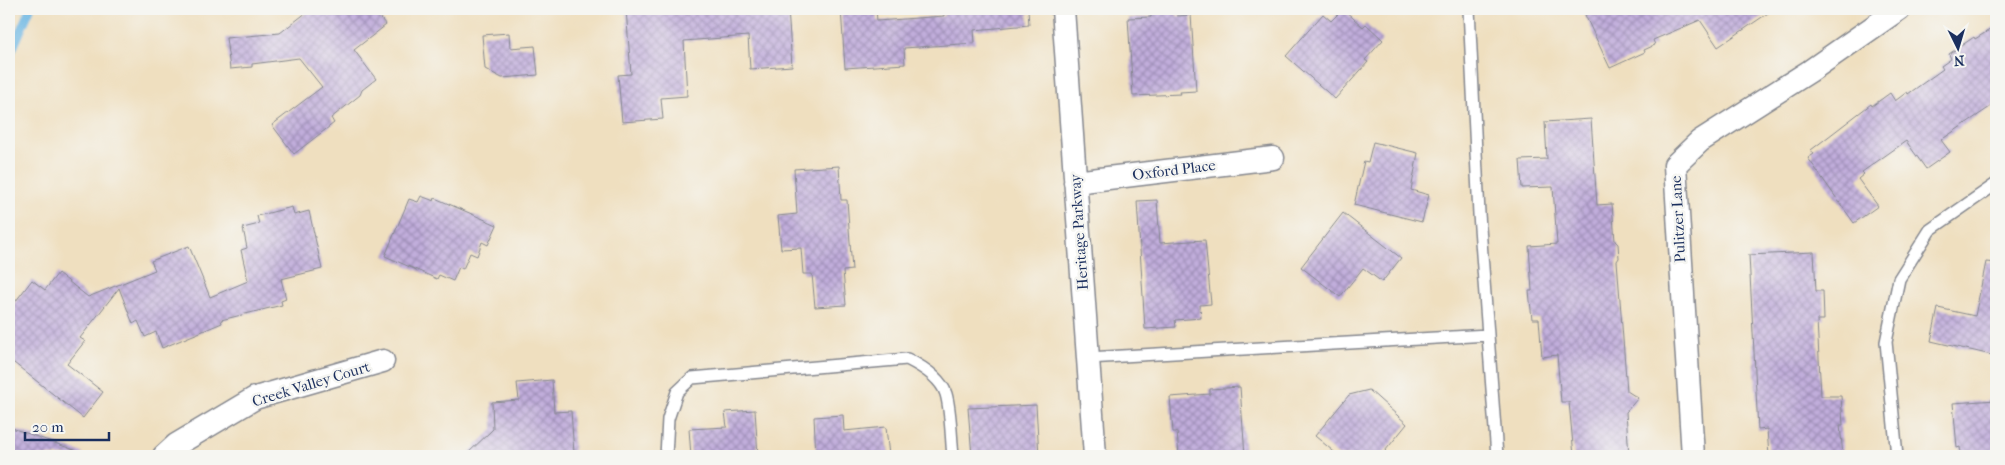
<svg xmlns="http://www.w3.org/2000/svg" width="2005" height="465" viewBox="0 0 2005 465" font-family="'IM FELL French Canon',serif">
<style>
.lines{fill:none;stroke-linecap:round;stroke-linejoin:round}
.stream{stroke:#6ab6e3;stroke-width:9}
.building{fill:url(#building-cross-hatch)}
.lane-casing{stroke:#85878e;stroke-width:14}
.street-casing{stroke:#85878e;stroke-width:25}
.lane{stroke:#fff;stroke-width:11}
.street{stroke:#fff;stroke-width:22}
.labels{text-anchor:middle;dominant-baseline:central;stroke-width:5;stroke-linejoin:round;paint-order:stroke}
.street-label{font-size:15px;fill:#1b2f5e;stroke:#f6f6f2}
</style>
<defs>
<pattern id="building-cross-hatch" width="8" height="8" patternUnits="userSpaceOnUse" patternTransform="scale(1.25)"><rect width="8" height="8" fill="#c1addb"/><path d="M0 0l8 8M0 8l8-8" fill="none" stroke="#9c8db5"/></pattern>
</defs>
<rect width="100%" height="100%" fill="#f6f6f2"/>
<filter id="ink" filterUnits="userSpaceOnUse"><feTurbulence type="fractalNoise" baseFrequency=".02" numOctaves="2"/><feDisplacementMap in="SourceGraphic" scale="10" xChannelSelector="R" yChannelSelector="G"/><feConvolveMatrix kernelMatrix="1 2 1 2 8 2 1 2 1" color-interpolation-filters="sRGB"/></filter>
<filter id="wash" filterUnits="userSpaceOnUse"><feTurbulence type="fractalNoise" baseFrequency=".0096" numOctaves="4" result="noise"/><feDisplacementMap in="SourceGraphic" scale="20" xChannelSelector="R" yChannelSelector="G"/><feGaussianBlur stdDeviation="1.12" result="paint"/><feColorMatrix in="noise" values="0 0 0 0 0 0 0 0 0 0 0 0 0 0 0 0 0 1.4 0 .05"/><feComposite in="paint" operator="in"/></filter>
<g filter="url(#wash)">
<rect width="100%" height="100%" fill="#efdfbf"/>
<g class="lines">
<path class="stream" d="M9,57L30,9"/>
</g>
<g id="blocks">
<path class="building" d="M311,9H373L386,25L354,50L376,79L362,90L360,95L331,118L334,123L294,154L272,125L322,87L299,58L252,64V67L230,69L226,38L280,33Z
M626,9H788L792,66L750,69L748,36L684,41L687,96L661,98L663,119L622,122L618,75L631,74Z
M841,9H876L877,21L944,16L943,9H1028L1029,25L974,30L975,43L904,48L905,64L845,68Z
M1173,9H1177V16L1191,15L1196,91L1180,92L1181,94L1133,96L1128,18L1151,17V10Z
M1343,9L1363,27L1366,24L1383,40L1365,60L1368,62L1335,99L1286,56L1323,14L1331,21Z
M1597,9H1774L1718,47L1700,20L1653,40L1655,45L1644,50L1645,52L1610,68L1585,15Z
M1996,26V103L1941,140L1950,152L1926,169L1906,141L1862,172L1864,174L1858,179L1878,206L1854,223L1808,158L1814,154L1811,150L1871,104L1872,106L1890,93L1895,101L1907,92L1908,94L1943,69L1941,66L1951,59L1949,54L1974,37L1975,39Z
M509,33L510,48L535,46L538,75L502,78L485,69L482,35Z
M1591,119L1597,205L1612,204L1615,241L1618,244L1619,258L1617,261L1627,391L1638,398L1626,412L1629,456H1574L1569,402H1561L1557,355L1542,357L1539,319H1532L1529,291H1532L1529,246L1557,244L1553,187L1522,188L1520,160L1547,159L1545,122Z
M1373,142L1418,153L1411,190L1429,195L1422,222L1354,205L1364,161L1368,162Z
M839,166L841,200H847L852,270L843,271L846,305L815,307L812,274H803L801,248L781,249L778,216L797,214L794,169Z
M421,196L434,201L435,198L497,225L488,245L482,242L477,256L470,253L463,269L459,267L453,281L439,275L437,279L385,256L409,199L418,202Z
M1157,200L1160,243L1205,240L1211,304L1200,305L1201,318L1175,320L1176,327L1145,329L1137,201Z
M292,207L294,215L309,211L322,269L281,279L286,299L281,301L282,305L221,320L222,323L162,348L156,332L145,337L138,321L133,324L119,288L80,338L85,341L67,364L103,392L83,418L9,359V310L32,280L45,290L58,273L88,297L155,270L151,261L189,246L210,297L248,281L241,250L247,248L243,228L259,224L257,216Z
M1343,213L1401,258L1382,282L1363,268L1340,297L1301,267Z
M1814,252L1816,291H1823L1824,320H1817L1821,396H1841L1843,425H1840L1843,456H1769L1767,429L1758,430L1749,255Z
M1986,262L1996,263V356L1931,341L1938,308L1975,316Z
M552,380L554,412L571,411L574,453L541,456H465L493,429L492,402L519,400L517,383Z
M1240,387L1245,456H1179L1177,432H1173L1170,397L1210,394V389Z
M1369,390L1407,424L1381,456H1339L1315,436L1349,395Z
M1996,400V456H1961L1960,447L1957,448L1953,403Z
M1036,405L1039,456H972L968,408Z
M755,410L758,456H691L689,429L727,427L725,412Z
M843,415L844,431L886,427L889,456H816L814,417Z
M9,427L83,453L82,456H9Z"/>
</g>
</g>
<g filter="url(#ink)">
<use href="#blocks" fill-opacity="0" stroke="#85878e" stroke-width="1"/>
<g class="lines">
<defs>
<path id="lane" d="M1469,9L1479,214L1497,456
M1088,358L1488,335
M666,456L668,419L677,392L692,378L907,359C921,366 941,378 946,394C951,411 951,438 953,456
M1897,456L1886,342L1899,279L1930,230L1996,184"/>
<path id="street" d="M1063,9L1095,456
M1075,182L1273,158
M164,456L176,445L255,398L383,361
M1693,456L1675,165L1700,141L1810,71L1899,9"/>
</defs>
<use href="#lane" class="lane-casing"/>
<use href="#street" class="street-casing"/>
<use href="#lane" class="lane"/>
<use href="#street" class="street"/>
</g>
</g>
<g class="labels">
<g class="street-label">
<text transform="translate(1174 170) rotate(-7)">Oxford Place</text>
<text transform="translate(1678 219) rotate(-93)">Pulitzer Lane</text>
<text transform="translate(1079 232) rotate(-94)">Heritage Parkway</text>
<text transform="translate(311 384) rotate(-17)">Creek Valley Court</text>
</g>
</g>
<rect width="2005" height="465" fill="none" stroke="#f6f6f2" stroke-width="30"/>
<g transform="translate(1958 48) rotate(175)" stroke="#f6f6f2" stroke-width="4" paint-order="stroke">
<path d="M0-4L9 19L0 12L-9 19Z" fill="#1b2f5e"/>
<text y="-8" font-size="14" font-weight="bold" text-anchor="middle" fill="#1b2f5e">N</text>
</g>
<path d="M25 432v8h84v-8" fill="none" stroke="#1b2f5e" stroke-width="2.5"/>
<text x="32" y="432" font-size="15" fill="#1b2f5e" stroke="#f6f6f2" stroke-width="4" paint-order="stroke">20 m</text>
</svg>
